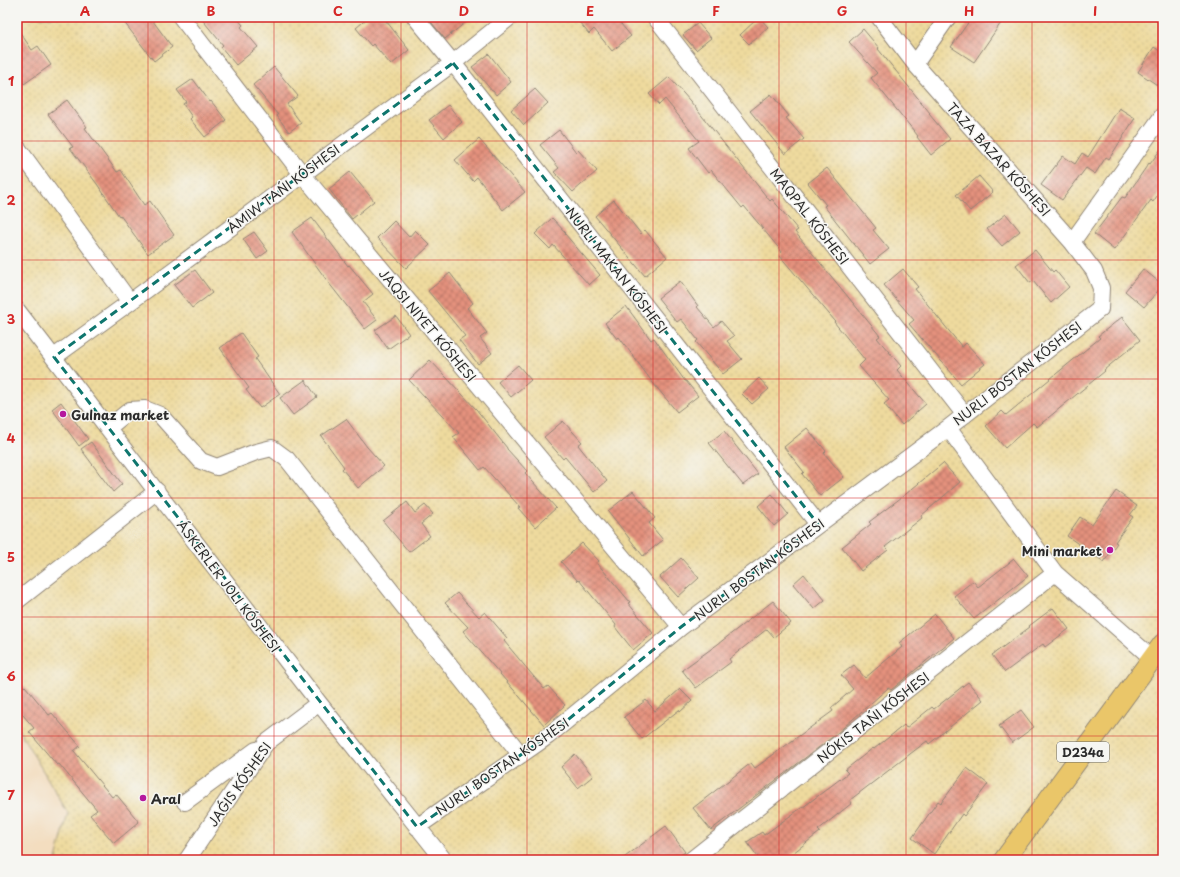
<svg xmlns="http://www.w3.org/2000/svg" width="1180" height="877" viewBox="0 0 1180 877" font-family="'Playpen Sans',sans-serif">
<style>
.sand{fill:url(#sand-dots);stroke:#8c8264}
.building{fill:url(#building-cross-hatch)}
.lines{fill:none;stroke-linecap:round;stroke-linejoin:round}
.minor-casing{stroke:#8f8475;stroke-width:18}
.major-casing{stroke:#8f8475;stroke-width:22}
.minor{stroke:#fff;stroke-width:16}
.major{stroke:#eac669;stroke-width:20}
.marked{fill:none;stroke:#0f766e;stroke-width:3;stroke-dasharray:8 5;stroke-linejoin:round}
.grid{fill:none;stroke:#d62828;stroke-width:1;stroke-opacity:0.55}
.poi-dot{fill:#b5179e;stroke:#f6f6f2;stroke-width:1.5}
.labels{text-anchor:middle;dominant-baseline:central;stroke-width:3;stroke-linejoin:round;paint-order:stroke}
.shield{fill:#f6f6f2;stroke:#686867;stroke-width:1}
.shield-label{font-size:12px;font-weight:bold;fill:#2b2b2b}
.street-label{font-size:13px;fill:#2b2b2b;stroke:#f6f6f2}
.poi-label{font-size:13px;font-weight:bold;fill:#2b2b2b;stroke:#f6f6f2;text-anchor:start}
.neatline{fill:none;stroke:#d62828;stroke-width:1.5}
.grid-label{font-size:13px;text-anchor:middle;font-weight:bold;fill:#d62828}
</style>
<defs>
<pattern id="sand-dots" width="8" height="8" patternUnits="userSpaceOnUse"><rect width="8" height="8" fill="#eeda9e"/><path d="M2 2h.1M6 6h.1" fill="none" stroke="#cb8" stroke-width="1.8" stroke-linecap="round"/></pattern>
<pattern id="building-cross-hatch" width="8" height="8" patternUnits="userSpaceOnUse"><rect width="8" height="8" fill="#e4917d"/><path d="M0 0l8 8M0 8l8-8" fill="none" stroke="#b97767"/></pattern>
</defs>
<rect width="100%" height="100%" fill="#f6f6f2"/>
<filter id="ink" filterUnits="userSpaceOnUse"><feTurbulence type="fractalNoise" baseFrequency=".025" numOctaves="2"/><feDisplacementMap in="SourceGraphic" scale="8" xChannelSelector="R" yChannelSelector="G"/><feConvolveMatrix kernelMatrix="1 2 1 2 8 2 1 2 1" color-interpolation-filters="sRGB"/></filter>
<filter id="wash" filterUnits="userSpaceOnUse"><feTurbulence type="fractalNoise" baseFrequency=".012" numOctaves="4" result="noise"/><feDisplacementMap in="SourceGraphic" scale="16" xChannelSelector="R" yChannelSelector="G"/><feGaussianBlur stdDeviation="0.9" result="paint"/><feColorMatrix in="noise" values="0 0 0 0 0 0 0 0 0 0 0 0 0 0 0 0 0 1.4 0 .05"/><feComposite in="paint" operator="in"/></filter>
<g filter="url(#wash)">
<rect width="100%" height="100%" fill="#f3ddbf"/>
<path class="sand" d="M17,17H1163V860H56L68,813L17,727Z"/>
<g id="blocks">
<path class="building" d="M120,17H150L172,47L154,61Z
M200,17H236L243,25L241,27L258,47L236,65L221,47L223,45Z
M369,17H383L409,50L391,65L373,44L371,46L356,28Z
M427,17H472L445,39Z
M575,17H615L631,36L612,51L594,29L589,34Z
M759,17L768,27L749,44L740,35Z
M972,17H1005L974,62L951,47Z
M698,23L711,38L696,50L683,35Z
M17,28L32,50L38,46L51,65L24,84L17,73Z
M863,29L879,48L878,49L930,113L929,114L950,139L931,155L917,137L918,136L871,78L877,73L849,42Z
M1154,47L1163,53V89L1138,72Z
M489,54L511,82L496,95L493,91H492L472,67Z
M274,67L298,96L287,104L301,123L289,132L277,116L278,115L253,85Z
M669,77L690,101L770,201L772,199L798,230L795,232L880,336L877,338L901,366L897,370L926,404L902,425L884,404L889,400L859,366L865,360L834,322L835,321L779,255L782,252L744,206L742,208L711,170L708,173L689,148L699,141L665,99L659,105L649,94Z
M193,79L210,102L211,101L226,120L205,137L190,119L192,117L183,104L186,102L177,90Z
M535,89L548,103L524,125L511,110Z
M771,94L789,116L786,118L804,139L785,154L750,111Z
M67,100L87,127L85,128L117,172L121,170L144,205L150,201L174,235L148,254L120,215L119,216L97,184L70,148L73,147L48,114Z
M448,105L462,122L444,138L429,120Z
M1119,108L1135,118L1109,159L1106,157L1095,174L1086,168L1062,200L1041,185L1063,156L1075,164L1082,153L1088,157Z
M559,130L576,152L578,150L597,171L573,192L554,172L559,168L540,145Z
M479,139L525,192L503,210L477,177L473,181L455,160Z
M1163,146V187L1153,202L1151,200L1114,250L1094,234L1122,197L1125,198L1149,163L1150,164Z
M827,168L876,228L873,230L889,249L870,264L824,206L826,205L808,183Z
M350,172L374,201L352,219L329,189Z
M979,176L993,192L970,211L956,195Z
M614,200L641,234L645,230L667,257L645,276L595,216Z
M1006,214L1020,231L1002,246L987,229Z
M312,218L348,266L349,265L373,294L363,302L377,320L365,329L328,282L292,232Z
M552,218L566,233L565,234L600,275L589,285L553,245L550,249L535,234Z
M394,221L409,237L415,230L430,245L406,268L377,238Z
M254,232L268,251L257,259L243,239Z
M1035,250L1053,272L1055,270L1069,287L1051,303L1033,281L1030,283L1016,265Z
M903,269L918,287L915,289L962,347L966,343L985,364L961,384L909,324L914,320L884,285Z
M1143,269L1163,285L1144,307L1125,291Z
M195,270L212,293L192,308L174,285Z
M450,273L473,303L467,308L487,333L480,338L492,353L478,364L459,340L465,336L428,291Z
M680,281L698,306L697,307L714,327L721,321L734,336L727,341L742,359L723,374L696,342L698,340L681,319L677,322L658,298Z
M626,306L651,340L654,338L685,381H686L698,396L677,412L653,383L619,337L617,339L605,323Z
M396,316L409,334L388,349L375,330Z
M1122,317L1140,340L1104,370L1105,371L1037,427L1033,423L1005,448L986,426L1002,411L1006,415L1100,338L1098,336Z
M241,333L258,357L255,359L280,394L260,408L246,390L249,388L220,348Z
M430,360L476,409L507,448V449L527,471L525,473L556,508L535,527L518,508L520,507L484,467L480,470L453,437L459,433L409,380Z
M518,365L531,380L511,397L498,382Z
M759,378L769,389L752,404L742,394Z
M305,380L317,397L293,415L280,398Z
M61,402L88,439L79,446L52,409Z
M346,419L367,447L384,466L358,488L342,469L344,467L321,436Z
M563,421L582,442L578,445L607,481L594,492L565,457L563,459L544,437Z
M807,428L826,451L824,453L844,477L820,496L802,474L804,472L784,447Z
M724,431L758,474L743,485L709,443Z
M91,442L122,484L113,492L81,449Z
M943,463L960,482L921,516L922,518L885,547L888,550L861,571L842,547L871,524L869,522L906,494Z
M633,491L655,518L649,523L663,540L643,556L608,511Z
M1116,491L1137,506L1130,515L1133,517L1115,542L1117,543L1104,562L1067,536L1080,517L1092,525Z
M772,494L788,514L774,526L758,506Z
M407,502L415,513L425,505L433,514L421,524L430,536L409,552L383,521Z
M582,543L599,561L597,563L630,602L628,603L653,633L633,650L615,627L616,625L579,580L578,581L561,562Z
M681,558L699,578L678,597L660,577Z
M1014,559L1028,576L974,619L954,596L973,581L978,587Z
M804,574L825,600L814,609L793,584Z
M457,593L479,617L485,612L507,638L504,641L544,689L548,686L565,705L544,725L463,631L468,627L445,603Z
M773,601L791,623L774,637L767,629L729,659L731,662L696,688L682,670L718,644Z
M1053,608L1069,629L1045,647L1043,644L1005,672L992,655L1030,627L1029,626Z
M935,614L954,638L891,690L888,688L835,735L711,830L693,808L751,763L755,768L833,711L831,708L853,689L841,675L854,665L865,678L902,647L899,643Z
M17,679L24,687L25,686L49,715L52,713L80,746L74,751L112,797L116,794L139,822L114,843L90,815L97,810L59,764L57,765L29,732L34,728L17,708Z
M968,682L983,700L929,744L927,741L850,800L852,803L818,830L820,832L784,860H760L747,842L762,832L764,835L801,808H802L848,773L845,770L873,748L874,749L904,725L906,728L932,707L934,709Z
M680,689L692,701L680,712L679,710L642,739L624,717L646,700L655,711Z
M1021,710L1034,727L1012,743L999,726Z
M575,754L593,776L578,788L561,767Z
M967,768L988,784L964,816L962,814L934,854L912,838L938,801L941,803Z
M666,826L685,852L674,860H621Z"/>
</g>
</g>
<g filter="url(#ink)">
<use href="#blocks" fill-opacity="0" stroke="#8f8475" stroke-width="1"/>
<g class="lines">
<defs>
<path id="minor" d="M181,17L302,174L681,627
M415,17L453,63L818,524
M655,17L965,415
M915,64L948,17
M17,147L130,302
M1072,242L1163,115
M17,310L319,703L444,860
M54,357L130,302L453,63L510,17
M108,428L130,410L145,409L160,415L201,461L217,467L256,452L272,448L287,459L521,755
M948,428L1055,573L1152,658
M17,601L157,491
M185,802L256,750
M417,827L548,736L681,627L948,428L1100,309L1101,288L1094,271L1072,242L915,64L879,17
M187,860L266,743L319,703
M691,860L1055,573"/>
<path id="major" d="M1004,860L1163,644"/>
</defs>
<use href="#minor" class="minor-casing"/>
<use href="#major" class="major-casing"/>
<use href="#minor" class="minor"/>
<use href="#major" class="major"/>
</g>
</g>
<path class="marked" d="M453,63L818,524L681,627L548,736L417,827L54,357Z"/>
<path class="grid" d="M148,17V860M274,17V860M401,17V860M527,17V860M653,17V860M779,17V860M906,17V860M1032,17V860M17,141H1163M17,260H1163M17,379H1163M17,498H1163M17,617H1163M17,736H1163"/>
<g class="poi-dot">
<circle cx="63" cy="414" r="4"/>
<circle cx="1110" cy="550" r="4"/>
<circle cx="143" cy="798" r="4"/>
</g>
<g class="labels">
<rect class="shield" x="1057" y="742" width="52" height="20" rx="3"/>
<g class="shield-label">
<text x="1083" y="752">D234a</text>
</g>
<g class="street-label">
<text transform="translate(999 159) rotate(48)">TAZA BAZAR KÓSHESI</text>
<text transform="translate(283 188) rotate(-37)">ÁMIW TAŃI KÓSHESI</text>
<text transform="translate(810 216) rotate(52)">MAQPAL KÓSHESI</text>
<text transform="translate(617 270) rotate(52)">NURLI MAKAN KÓSHESI</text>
<text transform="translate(428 325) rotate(50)">JAQSI NIYET KÓSHESI</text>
<text transform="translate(1017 373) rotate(-38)">NURLI BOSTAN KÓSHESI</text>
<text transform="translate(759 569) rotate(-37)">NURLI BOSTAN KÓSHESI</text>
<text transform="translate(229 586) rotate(53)">ÁSKERLER JOLI KÓSHESI</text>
<text transform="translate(873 717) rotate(-38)">NÓKIS TAŃI KÓSHESI</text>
<text transform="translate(502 766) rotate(-35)">NURLI BOSTAN KÓSHESI</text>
<text transform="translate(239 784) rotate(-55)">JAǴIS KÓSHESI</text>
</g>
<g class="poi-label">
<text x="71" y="414">Gulnaz market</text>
<text x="1102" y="550" text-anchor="end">Mini market</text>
<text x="151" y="798">Aral</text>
</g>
</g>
<rect width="1180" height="877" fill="none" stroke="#f6f6f2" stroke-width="44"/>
<rect x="22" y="22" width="1136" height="833" class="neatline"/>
<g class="grid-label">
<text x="85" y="16">A</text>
<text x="211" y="16">B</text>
<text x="338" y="16">C</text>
<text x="464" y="16">D</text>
<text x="590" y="16">E</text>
<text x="716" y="16">F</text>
<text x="842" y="16">G</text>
<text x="969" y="16">H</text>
<text x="1095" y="16">I</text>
<text x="11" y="86">1</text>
<text x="11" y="205">2</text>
<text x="11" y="324">3</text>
<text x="11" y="443">4</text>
<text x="11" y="562">5</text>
<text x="11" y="681">6</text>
<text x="11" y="800">7</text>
</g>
</svg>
